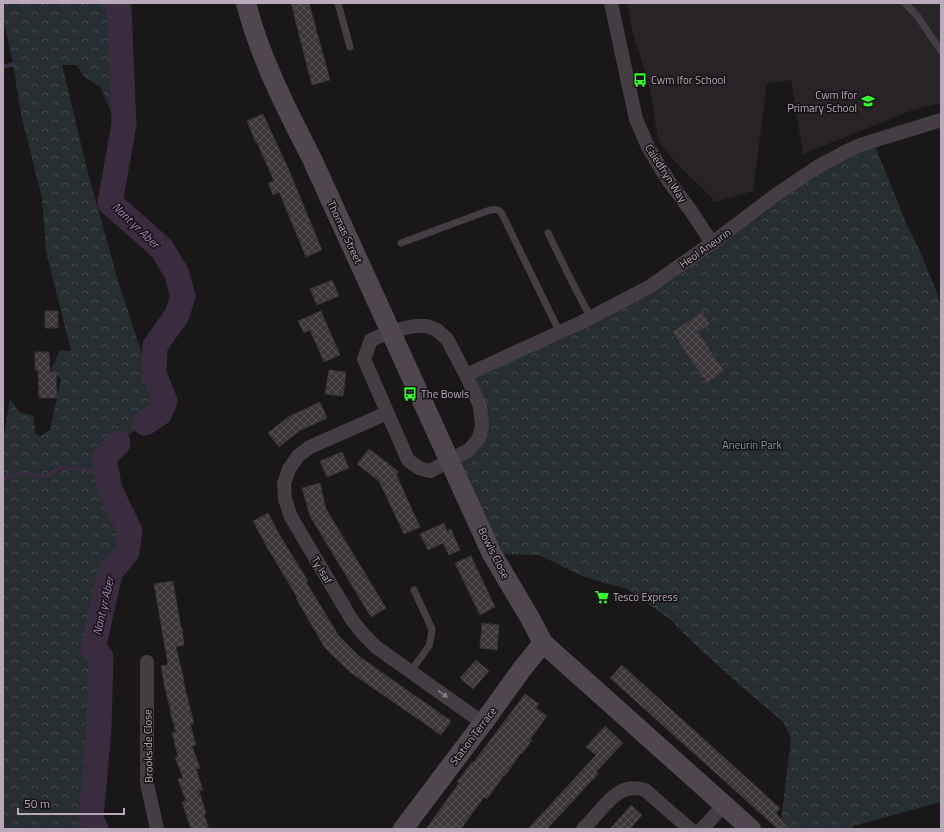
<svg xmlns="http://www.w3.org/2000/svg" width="944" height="832" viewBox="0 0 944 832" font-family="'Titillium Web',sans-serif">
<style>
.built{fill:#272326}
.forest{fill:url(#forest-crowns)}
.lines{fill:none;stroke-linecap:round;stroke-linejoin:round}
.stream{stroke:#3a2c3f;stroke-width:4}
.river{stroke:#3a2c3f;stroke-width:25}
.building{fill:url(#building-cross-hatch);stroke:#363135}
.lane{stroke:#443d43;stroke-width:7}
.street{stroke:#443d43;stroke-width:14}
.secondary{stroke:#4f464f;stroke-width:20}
.oneway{fill:#8b7e8a}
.labels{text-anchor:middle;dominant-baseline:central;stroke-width:3;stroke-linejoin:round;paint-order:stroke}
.poi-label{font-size:11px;fill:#baa9ba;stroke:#151214;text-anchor:start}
.street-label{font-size:11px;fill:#baa9ba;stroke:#151214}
.park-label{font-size:11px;fill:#7f98a6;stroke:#151214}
.water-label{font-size:12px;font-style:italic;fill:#a97eb7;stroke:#151214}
</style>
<defs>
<pattern id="forest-crowns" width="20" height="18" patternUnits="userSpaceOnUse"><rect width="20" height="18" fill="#272e32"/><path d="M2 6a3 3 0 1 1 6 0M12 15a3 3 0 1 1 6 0" fill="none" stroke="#44494e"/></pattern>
<pattern id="building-cross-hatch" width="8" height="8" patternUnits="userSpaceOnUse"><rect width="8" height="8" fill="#3c373b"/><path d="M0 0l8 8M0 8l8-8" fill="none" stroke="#565155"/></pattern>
</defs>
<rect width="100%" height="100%" fill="#1a1719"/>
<path class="built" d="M627,3H941V103L913,110L803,154L791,80L767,83L753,191L716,202L680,167L663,148L658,140L652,100L646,73V72H645L632,30Z"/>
<path class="forest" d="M3,3H117L119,9L124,124L122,138L100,86L85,78L77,65H62L88,173L119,284L144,360L154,374L165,401L160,413L145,423L118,443L104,458L110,490L130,531L127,552L110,573L93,649L101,657L99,728L91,819L96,829H3V440L10,399L19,412L34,416L35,434L40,436L50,430L61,379L51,370L60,350L71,351L46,251L42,198L22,119L13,64L3,17Z
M873,141L907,225L920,251L937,293L941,307V802L853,826L850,829H780L791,738L783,722L726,673L683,633L671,620L627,589L584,577L539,555L492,554L450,460L469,450L482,426L466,375L649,287L817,167Z"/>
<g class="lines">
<path class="stream" d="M3,67L13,64
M3,479L20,474L47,476L59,468L85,469L108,477"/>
<path class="river" d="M117,3L119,9L124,124L110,203L140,229L162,249L176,272L183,296L177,315L155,346L154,374L165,401L160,413L145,423
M96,829L91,819L99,728L101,657L93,649L110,573L127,552L130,531L110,490L104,458L118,443"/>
</g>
<path class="building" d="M291,3H309L330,80L312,85Z
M263,114L288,168L322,250L306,257L279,192L273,195L268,183L274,181L257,142L256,143L247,121Z
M332,280L339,296L317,305L310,289Z
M45,311H58V328H45Z
M321,311L340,355L324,362L310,330L304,333L298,321Z
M702,312L710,324L698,332L724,371L707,383L672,332Z
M35,352H49L50,372H56L57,398H39L38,370H35Z
M329,370L346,372L343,396L325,394Z
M320,402L327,418L299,431L279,447L268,433L288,417Z
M369,449L399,472L396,474L420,527L404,534L379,481L357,464Z
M342,452L349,468L327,477L320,461Z
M320,483L326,509L386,608L371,617L310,516L302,488Z
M268,513L279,534L308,581L306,582L339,636L360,657L451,721L441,735L350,672L325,648L296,598L297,597L268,549L253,521Z
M444,523L447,531L451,529L460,550L449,555L443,543L428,550L420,534Z
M471,556L495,607L480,615L455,563Z
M173,581L181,628H182L184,645L176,647L184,680H183L194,724H190L196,745L192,746L200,768L196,769L203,790L199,791L206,813L204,814L209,829H191L182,802L186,801L178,779L183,778L175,757L178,756L172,733L176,732L170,711H171L165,689L161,666L168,665L154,584Z
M482,623L499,625L497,650L480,648Z
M476,660L489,671L473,689L460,678Z
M622,665L780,808L776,813L789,829H778L610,678Z
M525,694L539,704L536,708L547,716L530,739L532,740L522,754L521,753L505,776L504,775L487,799L484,797L461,829H426L459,783L457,782L472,762L473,763Z
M605,726L623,743L596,772L598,774L547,829H528L596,755L586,747Z
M631,805L642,815L630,829H610Z"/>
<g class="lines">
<path class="lane" d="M338,3L350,47
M905,3L918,17L941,51
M548,233L571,280L591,318
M401,243L490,210C496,209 500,209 503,216L560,333
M411,671L429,646L431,637L432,629L414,590"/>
<path class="street" d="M611,3L626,73L636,119L648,147L668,180L691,211L712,243
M415,326H427L437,330L447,339L466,375L480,406L482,426L479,438L469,450L430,471L419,468L408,460L364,359L371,340L391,331Z
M466,375L582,322L649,287L712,243L777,194L817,167L849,150L860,145L941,120
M387,413L310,447L298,456L289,469L284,484L285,499L291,517L352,620L364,635L376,647L483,723
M147,662V784L157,829
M583,829C590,822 596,815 602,808C615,794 625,784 645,790L690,829
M702,829L724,805"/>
<path class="secondary" d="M246,3C260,58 286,108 312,159L492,554L530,618L543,643L751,829
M403,829L483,723L522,669L543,643"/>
</g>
<defs><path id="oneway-solid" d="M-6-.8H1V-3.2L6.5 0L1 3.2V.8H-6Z"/></defs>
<use class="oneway" href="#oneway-solid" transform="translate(443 694) rotate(35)"/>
<defs>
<symbol id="bus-bare" viewBox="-9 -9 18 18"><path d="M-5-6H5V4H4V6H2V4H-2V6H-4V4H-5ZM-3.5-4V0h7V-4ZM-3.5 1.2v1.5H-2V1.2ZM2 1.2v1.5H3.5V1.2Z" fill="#35fc2d" stroke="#151214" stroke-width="2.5" paint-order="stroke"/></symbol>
<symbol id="school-bare" viewBox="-9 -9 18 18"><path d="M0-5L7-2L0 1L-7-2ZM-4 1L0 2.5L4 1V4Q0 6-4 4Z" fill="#35fc2d" stroke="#151214" stroke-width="2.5" paint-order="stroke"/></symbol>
<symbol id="supermarket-bare" viewBox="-9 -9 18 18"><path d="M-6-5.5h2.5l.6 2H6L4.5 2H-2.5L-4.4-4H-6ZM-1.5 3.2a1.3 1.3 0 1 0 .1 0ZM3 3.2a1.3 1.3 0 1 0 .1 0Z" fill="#35fc2d" stroke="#151214" stroke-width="2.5" paint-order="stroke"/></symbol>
</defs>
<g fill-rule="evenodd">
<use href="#bus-bare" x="630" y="70" width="20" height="20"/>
<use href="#school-bare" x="858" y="91" width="20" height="20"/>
<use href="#bus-bare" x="400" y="384" width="20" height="20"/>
<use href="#supermarket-bare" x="592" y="587" width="20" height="20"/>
</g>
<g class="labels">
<g class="poi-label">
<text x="651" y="80">Cwm Ifor School</text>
<text x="857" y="95" text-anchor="end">Cwm Ifor<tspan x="857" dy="13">Primary School</tspan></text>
<text x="421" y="394">The Bowls</text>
<text x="613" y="597">Tesco Express</text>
</g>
<g class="street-label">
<text transform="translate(666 173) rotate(57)">Caledfryn Way</text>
<text transform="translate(345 232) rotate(65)">Thomas Street</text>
<text transform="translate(705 248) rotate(-35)">Heol Aneurin</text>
<text transform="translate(494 553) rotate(63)">Bowls Close</text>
<text transform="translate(322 570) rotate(59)">Ty Isaf</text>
<text transform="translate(473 736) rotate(-53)">Station Terrace</text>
<text transform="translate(148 746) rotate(-91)">Brookside Close</text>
</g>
<g class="park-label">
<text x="752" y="445">Aneurin Park</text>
</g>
<g class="water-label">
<text transform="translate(136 225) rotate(44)">Nant yr Aber</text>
<text transform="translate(103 606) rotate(-77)">Nant yr Aber</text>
</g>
</g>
<rect width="944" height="832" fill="none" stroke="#baa9ba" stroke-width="8"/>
<path d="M18 808v6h106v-6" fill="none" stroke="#baa9ba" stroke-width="2"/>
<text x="24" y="808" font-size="12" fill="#baa9ba" stroke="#151214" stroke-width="3" paint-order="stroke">50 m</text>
</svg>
